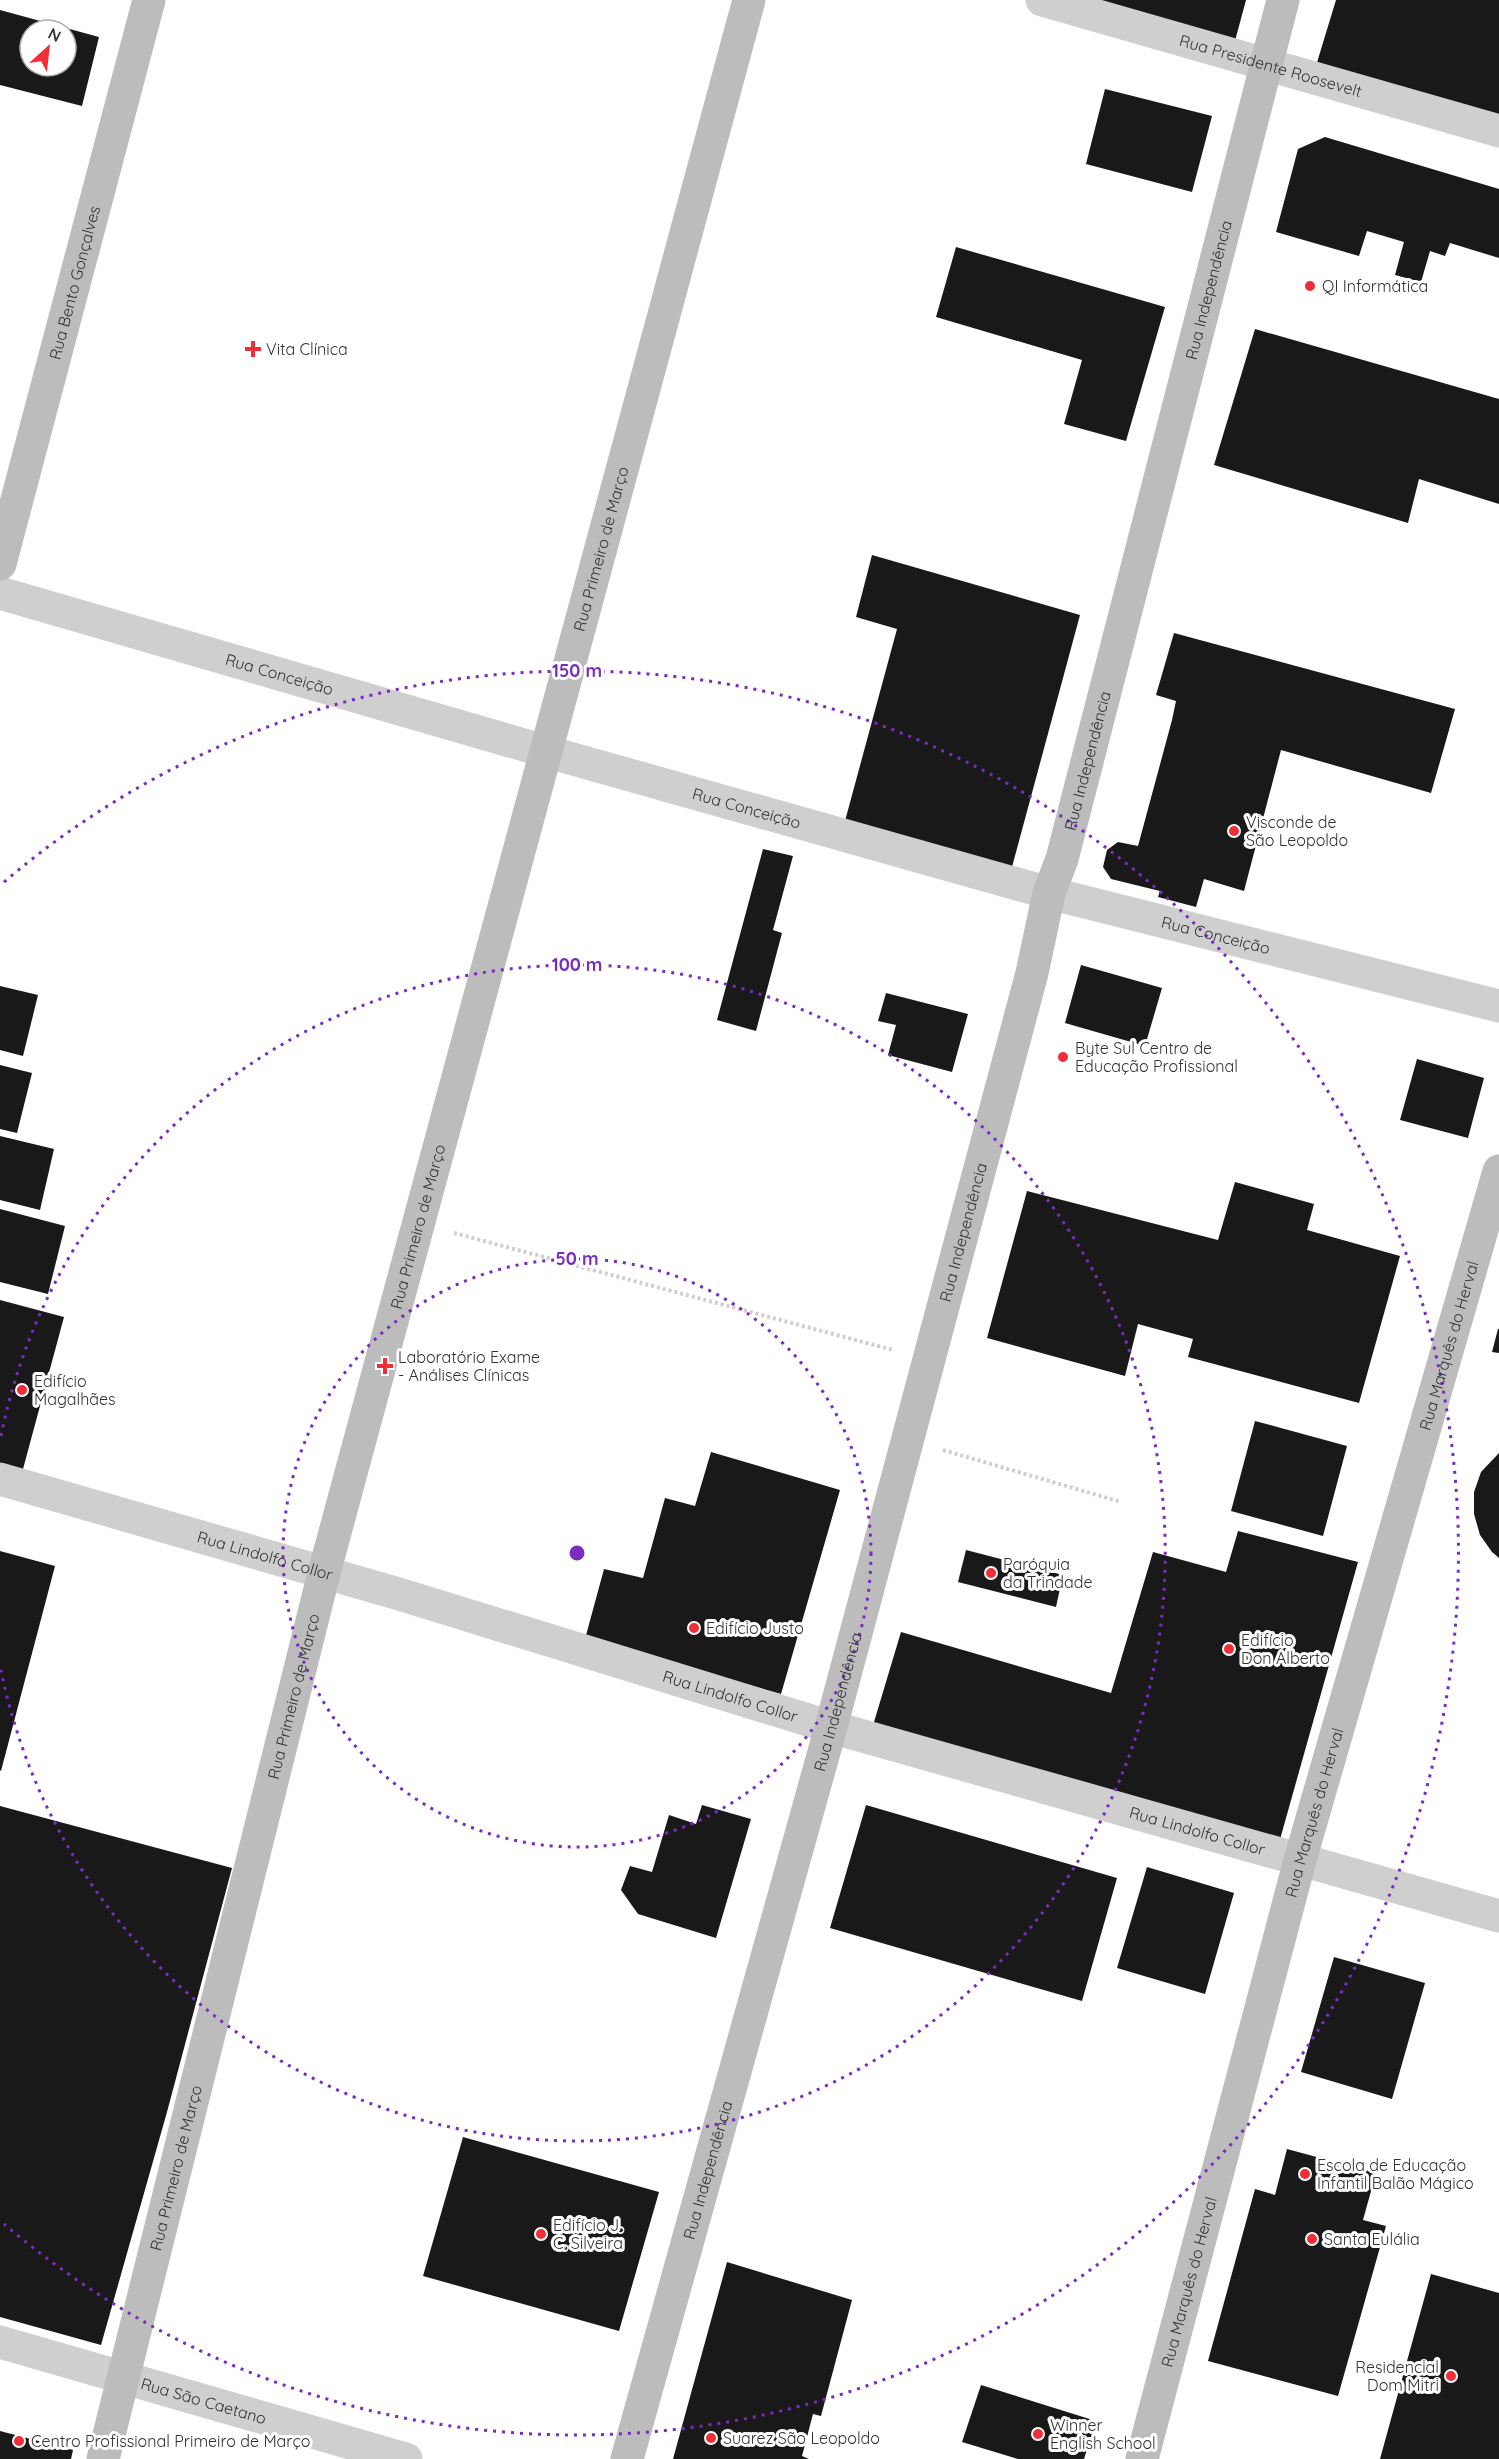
<svg xmlns="http://www.w3.org/2000/svg" width="1499" height="2459" viewBox="0 0 1499 2459" font-family="Quicksand,sans-serif">
<style>
.building{fill:#191919;fill-rule:evenodd}
.lines{fill:none;stroke-linecap:round;stroke-linejoin:round}
.path{stroke:#cfcfcf;stroke-width:4;stroke-dasharray:3 3;stroke-linecap:butt}
.street{stroke:#cfcfcf;stroke-width:33}
.secondary{stroke:#bcbcbc;stroke-width:33}
.ring{fill:none;stroke:#7b2cbf;stroke-width:3;stroke-dasharray:3 6}
.poi-dot{fill:#ef2e37;stroke:#fff;stroke-width:2}
.labels{text-anchor:middle;dominant-baseline:central;stroke-width:6;stroke-linejoin:round;paint-order:stroke}
.street-label{font-size:16px;fill:#323232;stroke:#fff}
.poi-label{font-size:16px;fill:#323232;stroke:#fff;text-anchor:start}
.centre{fill:#7b2cbf;stroke:#fff;stroke-width:3}
.ring-label{font-size:18px;text-anchor:middle;font-weight:bold;fill:#7b2cbf;stroke:#fff;stroke-width:6;stroke-linejoin:round;paint-order:stroke}
</style>
<rect width="100%" height="100%" fill="#fff"/>
<path class="building" d="M1086,0H1246L1235,41Z
M1336,0H1499V122L1315,69Z
M0,10L99,37L82,106L0,85ZM30,30H66V66H30Z
M1105,89L1212,116L1192,192L1086,164Z
M1325,137L1499,189V258L1450,243L1445,256L1430,251L1421,282L1395,275L1404,242L1367,231L1359,256L1276,232L1298,149Z
M956,247L1165,307L1126,441L1064,424L1082,360L936,317Z
M1255,329L1499,399V504L1419,479L1408,523L1214,465Z
M872,555L1080,615L1012,867L845,821L897,629L856,617Z
M1174,633L1455,709L1431,793L1281,750L1244,891L1204,879L1196,907L1158,897L1160,891L1111,879L1103,867L1107,850L1118,842L1138,846L1172,720L1176,701L1156,695Z
M763,849L793,856L773,930L782,933L756,1031L717,1020Z
M1081,965L1162,988L1145,1046L1065,1023Z
M0,986L38,995L23,1056L0,1050Z
M886,993L968,1014L952,1072L888,1055L896,1025L878,1021Z
M1417,1059L1484,1078L1468,1138L1400,1120Z
M0,1065L32,1073L17,1133L0,1129Z
M0,1136L54,1149L40,1210L0,1200Z
M1235,1182L1314,1204L1307,1230L1400,1256L1359,1403L1188,1357L1193,1339L1138,1324L1125,1376L987,1338L1027,1191L1218,1240Z
M0,1209L65,1226L48,1294L0,1282Z
M0,1300L64,1317L23,1469L0,1463Z
M1498,1329H1499V1353L1492,1352Z
M1255,1421L1347,1446L1323,1536L1231,1511Z
M711,1452L840,1490L781,1694L585,1639L604,1569L643,1578L665,1498L695,1506Z
M1499,1453V1558L1492,1552L1480,1535L1474,1514V1492L1481,1472Z
M1238,1531L1358,1562L1277,1850L871,1732L901,1632L1111,1693L1153,1552L1226,1572Z
M966,1550L1063,1575L1056,1607L958,1582Z
M0,1551L55,1566L1,1771L0,1770Z
M702,1805L751,1819L716,1938L638,1914L621,1890L630,1866L652,1872L669,1815L696,1824Z
M866,1805L1117,1878L1082,2001L830,1928Z
M0,1806L232,1868L167,2112L101,2345L0,2317Z
M1147,1867L1234,1893L1205,1994L1117,1968Z
M1334,1957L1425,1983L1392,2099L1301,2072Z
M463,2137L659,2192L619,2331L423,2276Z
M1287,2149L1376,2173L1363,2220L1386,2226L1338,2396L1208,2361L1255,2189L1275,2195Z
M727,2262L852,2300L821,2416L813,2414L802,2456L809,2459H673Z
M1431,2274L1499,2293V2459H1380Z
M981,2385L1096,2421L1084,2459H1018L962,2442Z
M0,2431L73,2450L71,2459H0Z"/>
<g class="lines">
<path class="path" d="M454,1233L893,1350
M943,1450L1121,1502"/>
<g class="street">
<path id="s1" d="M1042,0L1499,131"/>
<path id="s2" d="M0,593L548,752L1049,893L1499,1006"/>
<path id="s3" d="M0,1479L399,1594L831,1727L1499,1916"/>
<path id="s4" d="M0,2342L406,2459"/>
</g>
<g class="secondary">
<path id="s5" d="M0,564L149,0"/>
<path id="s6" d="M103,2459L324,1573L749,0"/>
<path id="s7" d="M627,2459L831,1727L1032,973L1049,893L1062,859L1283,0"/>
<path id="s8" d="M1142,2459L1300,1860L1499,1171"/>
</g>
</g>
<g class="ring">
<circle cx="577" cy="1553" r="294"/>
<path d="M1 1436A588 588 0 1 1 1 1670"/>
<path d="M4 882A882 882 0 1 1 4 2224"/>
</g>
<g class="poi-dot">
<circle cx="1310" cy="286" r="6"/>
<path d="M250 340h6v6h6v6h-6v6h-6v-6h-6v-6h6z"/>
<circle cx="1234" cy="831" r="6"/>
<circle cx="1063" cy="1057" r="6"/>
<path d="M382 1357h6v6h6v6h-6v6h-6v-6h-6v-6h6z"/>
<circle cx="22" cy="1390" r="6"/>
<circle cx="991" cy="1573" r="6"/>
<circle cx="694" cy="1628" r="6"/>
<circle cx="1229" cy="1649" r="6"/>
<circle cx="1305" cy="2174" r="6"/>
<circle cx="541" cy="2234" r="6"/>
<circle cx="1312" cy="2239" r="6"/>
<circle cx="1451" cy="2376" r="6"/>
<circle cx="1038" cy="2434" r="6"/>
<circle cx="711" cy="2438" r="6"/>
<circle cx="19" cy="2441" r="6"/>
</g>
<g class="labels">
<g class="street-label">
<text stroke="none"><textPath href="#s1" startOffset="238">Rua Presidente Roosevelt</textPath></text>
<text stroke="none"><textPath href="#s5" startOffset="291">Rua Bento Gonçalves</textPath></text>
<text stroke="none"><textPath href="#s7" startOffset="2246">Rua Independência</textPath></text>
<text stroke="none"><textPath href="#s6" startOffset="1974">Rua Primeiro de Março</textPath></text>
<text stroke="none"><textPath href="#s2" startOffset="291">Rua Conceição</textPath></text>
<text stroke="none"><textPath href="#s7" startOffset="1760">Rua Independência</textPath></text>
<text stroke="none"><textPath href="#s2" startOffset="777">Rua Conceição</textPath></text>
<text stroke="none"><textPath href="#s2" startOffset="1263">Rua Conceição</textPath></text>
<text stroke="none"><textPath href="#s6" startOffset="1272">Rua Primeiro de Março</textPath></text>
<text stroke="none"><textPath href="#s7" startOffset="1272">Rua Independência</textPath></text>
<text stroke="none"><textPath href="#s8" startOffset="1155">Rua Marquês do Herval</textPath></text>
<text stroke="none"><textPath href="#s3" startOffset="276">Rua Lindolfo Collor</textPath></text>
<text stroke="none"><textPath href="#s3" startOffset="762">Rua Lindolfo Collor</textPath></text>
<text stroke="none"><textPath href="#s6" startOffset="786">Rua Primeiro de Março</textPath></text>
<text stroke="none"><textPath href="#s7" startOffset="786">Rua Independência</textPath></text>
<text stroke="none"><textPath href="#s8" startOffset="669">Rua Marquês do Herval</textPath></text>
<text stroke="none"><textPath href="#s3" startOffset="1248">Rua Lindolfo Collor</textPath></text>
<text stroke="none"><textPath href="#s6" startOffset="300">Rua Primeiro de Março</textPath></text>
<text stroke="none"><textPath href="#s7" startOffset="300">Rua Independência</textPath></text>
<text stroke="none"><textPath href="#s8" startOffset="183">Rua Marquês do Herval</textPath></text>
<text stroke="none"><textPath href="#s4" startOffset="212">Rua São Caetano</textPath></text>
</g>
<g class="poi-label">
<text x="1322" y="286">QI Informática</text>
<text x="266" y="349">Vita Clínica</text>
<text x="1246" y="822">Visconde de<tspan x="1246" dy="18">São Leopoldo</tspan></text>
<text x="1075" y="1048">Byte Sul Centro de<tspan x="1075" dy="18">Educação Profissional</tspan></text>
<text x="398" y="1357">Laboratório Exame<tspan x="398" dy="18">- Análises Clínicas</tspan></text>
<text x="34" y="1381">Edifício<tspan x="34" dy="18">Magalhães</tspan></text>
<text x="1003" y="1564">Paróquia<tspan x="1003" dy="18">da Trindade</tspan></text>
<text x="706" y="1628">Edifício Justo</text>
<text x="1241" y="1640">Edifício<tspan x="1241" dy="18">Don Alberto</tspan></text>
<text x="1317" y="2165">Escola de Educação<tspan x="1317" dy="18">Infantil Balão Mágico</tspan></text>
<text x="553" y="2225">Edifício J.<tspan x="553" dy="18">C. Silveira</tspan></text>
<text x="1324" y="2239">Santa Eulália</text>
<text x="1439" y="2367" text-anchor="end">Residencial<tspan x="1439" dy="18">Dom Mitri</tspan></text>
<text x="1050" y="2425">Winner<tspan x="1050" dy="18">English School</tspan></text>
<text x="723" y="2438">Suarez São Leopoldo</text>
<text x="31" y="2441">Centro Profissional Primeiro de Março</text>
</g>
</g>
<circle cx="577" cy="1553" r="9" class="centre"/>
<g class="ring-label">
<text x="577" y="677">150 m</text>
<text x="577" y="971">100 m</text>
<text x="577" y="1265">50 m</text>
</g>
<g transform="translate(48 48) rotate(27)"><circle r="28" fill="#ffffff" stroke="#adadad" stroke-width="1.5"/>
<path d="M0-4.5L10 22L0 15L-10 22Z" fill="#ef2e37"/>
<text y="-9" font-size="16" font-weight="bold" text-anchor="middle" fill="#323232">N</text>
</g>
</svg>
